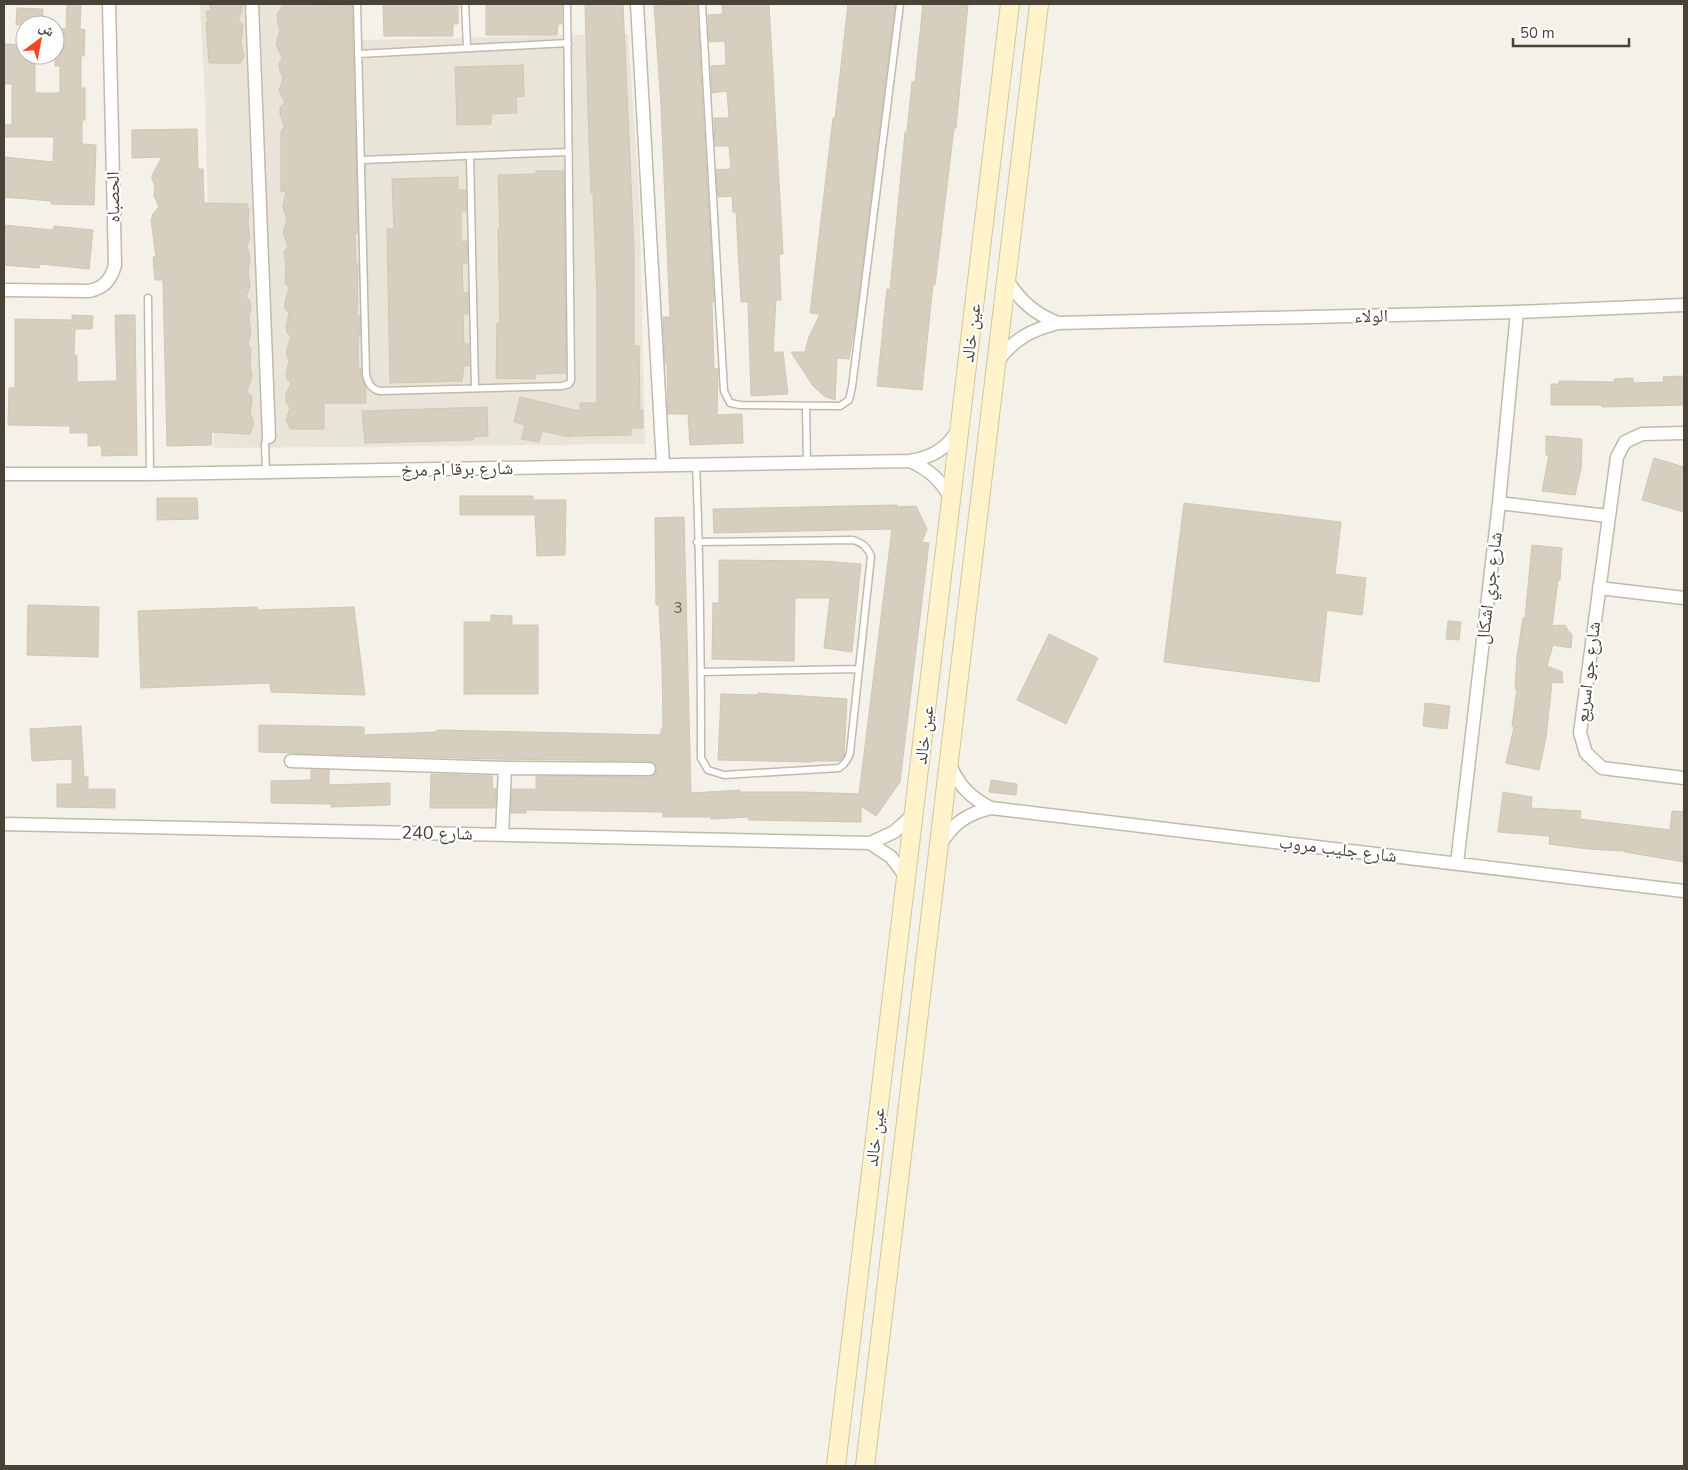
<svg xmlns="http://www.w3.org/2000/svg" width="1688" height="1470" viewBox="0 0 1688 1470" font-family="'Nunito Sans','Noto Naskh Arabic',sans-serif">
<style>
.residential{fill:#e8e4d7}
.building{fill:#d6cebf;stroke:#d1c6b2}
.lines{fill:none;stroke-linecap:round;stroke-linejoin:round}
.lane-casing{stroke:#c0baac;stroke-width:9}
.street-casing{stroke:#c0baac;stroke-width:15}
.secondary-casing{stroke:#d4c699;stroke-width:20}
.lane{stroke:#fff;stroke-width:6}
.street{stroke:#fff;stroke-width:12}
.secondary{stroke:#fef3ca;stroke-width:18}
.labels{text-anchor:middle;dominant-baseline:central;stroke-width:4.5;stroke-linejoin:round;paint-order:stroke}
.number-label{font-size:15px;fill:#6c6559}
.street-label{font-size:18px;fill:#484237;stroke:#fff}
</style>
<rect width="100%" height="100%" fill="#f4f1e9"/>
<path class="residential" d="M200,4H318L320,41L628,34L639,191L645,444L214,448L205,100Z"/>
<path class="building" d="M67,4H81L80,29L85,30L84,56H81V88H85V120H82V144L96,145L94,205L51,204V201L4,197V157L53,162L54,137H4V125H12V84H4V44L25,45V55H35V93H60V66H55V28L66,29Z
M210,4H242V12L238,19L243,25L241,43L244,56L241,63H209L206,22H208L206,11H211Z
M283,4L352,5L358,233H355L356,264L358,263L357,316H360V336H358V368H361V375L365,387L366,403H324V429H290L286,420L290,408L286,402V394L291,383L287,379L286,374L289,361L286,352L291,336L287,333L286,327L289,313L285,309V302L289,288L285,283L286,267L284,252L288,246L283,233L287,219L283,208L286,191L281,192V132L284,126L280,114V107L285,102L279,91L283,77L280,71L279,63L282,58L276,44L280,29L278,24L277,15Z
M383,4H451V6H458V24H453V36H384Z
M486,4H562V24H558L557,35H486Z
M585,4H623L634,249V346H639L640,410H643V428H631V435L570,436V437L542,431L539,442L521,439L525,425L514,422L520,397L580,411V403H597V294L593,193H591L589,140Z
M697,4L714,302H712L714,369H718L717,415L742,414L743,443L690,445L688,414H668L667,363H665L663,317H670L661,105L654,6Z
M722,4H769L783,254H779L781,300H776L773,352H783L788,394L751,396L748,302H741L736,212H733L732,196L718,197L716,170L731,169L729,146H715L714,118H729L727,91L712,93L711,66L726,65L725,41L709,42L708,15L723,14Z
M848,4H895L856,318L849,359L837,358L835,400L824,396L813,386L791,352H805L809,337L820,314L810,313L833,118L835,119Z
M923,4H968L956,128H954L935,285L933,284L922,390L877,386L887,289L890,290L905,132H907L912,82H915Z
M17,8L43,9V25H16Z
M523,65L524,96L516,97L517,113L491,114V124L457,125L455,67Z
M197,129L198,169H203L204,203L247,204L249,210L248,224L250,237L247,246L250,257L248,271L250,287L246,296L250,301L251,308L249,319L251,332L248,344L251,348L250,364L252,376L247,392L251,395L252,400L250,414L253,419V426L250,434L211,432L212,445L167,446L163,280H155L153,257H156L151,220L153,214L159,207L154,196L155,186L152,179V175L162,157L132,158V130Z
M536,171H564L566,373L535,374V379L496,378L497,323H500L498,229H500L498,175L536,174Z
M458,177V190H466V211H461V242L467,241V263H462L463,293H468V314H463L464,344H469V366H464L462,381L390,383L387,229H394L392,179Z
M4,225L53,230L54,226L93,230L89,269L40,264L39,268L4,265Z
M72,315L93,316L92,329H75L74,355H77V382L117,381L115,315H135L137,455L102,456L101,445L88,446V433H70V426L8,425L9,388H15V319L72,320Z
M1682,376V382H1684V405L1602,407V405H1551V384H1559V381L1615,382L1614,379L1633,378V383L1664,382L1663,377Z
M487,407L488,436L473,437V440L365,443L362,411Z
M1546,436L1582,439L1581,469L1575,495L1542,491L1549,455H1546Z
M1654,458L1684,467V512L1642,500Z
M460,496H533V500H566L565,555L537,556L535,515H460Z
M157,498H197L198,519L157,520Z
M1184,503L1341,522L1335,574L1366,578L1362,615L1327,610L1319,682L1164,662Z
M897,505V507L916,506L927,529L922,542L929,543L900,782L876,816L861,806V822L749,820L748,817L711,819V817H663V812L526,810V813H511L512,789H536V776L649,777L656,774V765L649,761L492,759L259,752V725L364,727V735L437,732V730L661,735V729H663L662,663L659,605H656L655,518L684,517L691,793L740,790V792H802L859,794L892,529L714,533L713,509Z
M1532,545L1562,548L1560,580H1558L1552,626L1565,625L1568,631L1572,634L1571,648L1553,645L1547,666L1562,672L1563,683L1552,682L1546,738L1539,770L1506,763L1514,727L1512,726L1517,689H1515L1517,657L1523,618H1525Z
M719,560L822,561L861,564L852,652L824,648L830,598H795L794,661L712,659L713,603H719Z
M28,605L99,607L98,657L27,655Z
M257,607V610L354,607L365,695L271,692L270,683L141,688L138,611Z
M491,615L512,616V625H538V694H464V622H491Z
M1448,621L1461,622L1459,640L1446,639Z
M1049,634L1098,658L1066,724L1017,700Z
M758,693L847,699L844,756L842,759L839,761H812V762L718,760L721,694L758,695Z
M1425,703L1450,706L1447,729L1423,726Z
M81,726L84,777H88V789H115V808L57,807V784H72V759L32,761L30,729Z
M311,770H329V785L390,783V805L331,807V804L271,803V781L311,780Z
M431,774L492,776L493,789H496L495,808H430Z
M991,780L1017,784L1016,795L989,792Z
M1503,792L1532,797L1531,808L1581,811L1580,819L1670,830L1672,811L1684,812V862L1625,852V851L1588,849L1549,844L1550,836L1498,832Z"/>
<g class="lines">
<defs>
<path id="lane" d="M357,4L366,374C368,383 370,388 379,391L562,386L569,384L571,380L567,4
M465,4L467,47
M702,4L724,391L730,403L740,405L840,406L849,400L852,387L900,4
M358,54L568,43
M470,156L475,388
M361,160L569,152
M148,298L150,474
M806,406L807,464
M696,464C700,562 701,660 701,758L708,770L724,775L839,768C845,764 848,760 850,753L871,556C867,547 863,543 853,540L697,542
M266,472L265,444L266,440L269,437
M701,672L859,669"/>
<path id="street" d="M252,4L269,437
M637,4L663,465
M1007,280C1020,301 1035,314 1058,323
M4,290L89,291C104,288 111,280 115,265L109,4
M998,360C1016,338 1031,330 1058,323L1517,312L1684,305
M1684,433L1642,434L1625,442L1617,457L1580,733L1586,753L1602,768L1684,778
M910,461C930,470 942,481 952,501
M4,474H150L910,461C933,457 946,449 959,429
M1499,503L1608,516
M1599,588L1684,598
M291,761L505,768L502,835
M950,765C959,786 971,798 991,808L1684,891
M505,768L649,769
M4,824L870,843L894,832L914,814
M870,843L891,857L906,877
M941,843C955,822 967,814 991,808
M1457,863L1499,503L1517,312"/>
<path id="secondary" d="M836,1466L1010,4
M865,1466L1039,4"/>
</defs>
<use href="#lane" class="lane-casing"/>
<use href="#street" class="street-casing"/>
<use href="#secondary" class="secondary-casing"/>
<use href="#lane" class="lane"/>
<use href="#street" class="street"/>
<use href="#secondary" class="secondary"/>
</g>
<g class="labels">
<g class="number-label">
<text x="678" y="608">3</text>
</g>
<g class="street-label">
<text transform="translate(113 197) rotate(-91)">الحصباه</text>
<text transform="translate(1371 316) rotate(-1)">الولاء</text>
<text transform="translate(971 333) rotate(-83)">عين خالد</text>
<text transform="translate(457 469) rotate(-1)">شارع برقا ام مرخ</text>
<text transform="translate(1489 588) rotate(-83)">شارع جري اشكال</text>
<text transform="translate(1588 672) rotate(-83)">شارع جو اسريع</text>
<text transform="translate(924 735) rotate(-83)">عين خالد</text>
<text transform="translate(437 833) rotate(1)">شارع 240</text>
<text transform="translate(1338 849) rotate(7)">شارع جليب مروب</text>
<text transform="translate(875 1137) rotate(-83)">عين خالد</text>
</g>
</g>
<rect width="1688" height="1470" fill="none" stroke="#484237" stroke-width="10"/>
<g transform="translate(40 40) rotate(32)"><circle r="24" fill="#ffffff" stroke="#b6b3af"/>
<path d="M0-4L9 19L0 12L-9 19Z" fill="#f7461d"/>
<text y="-8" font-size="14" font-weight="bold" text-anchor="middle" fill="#484237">ش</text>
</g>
<path d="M1513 38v8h116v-8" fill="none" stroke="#484237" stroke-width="2.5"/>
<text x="1520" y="38" font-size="15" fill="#484237" stroke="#ffffff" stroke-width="4" paint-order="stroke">50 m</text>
</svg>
